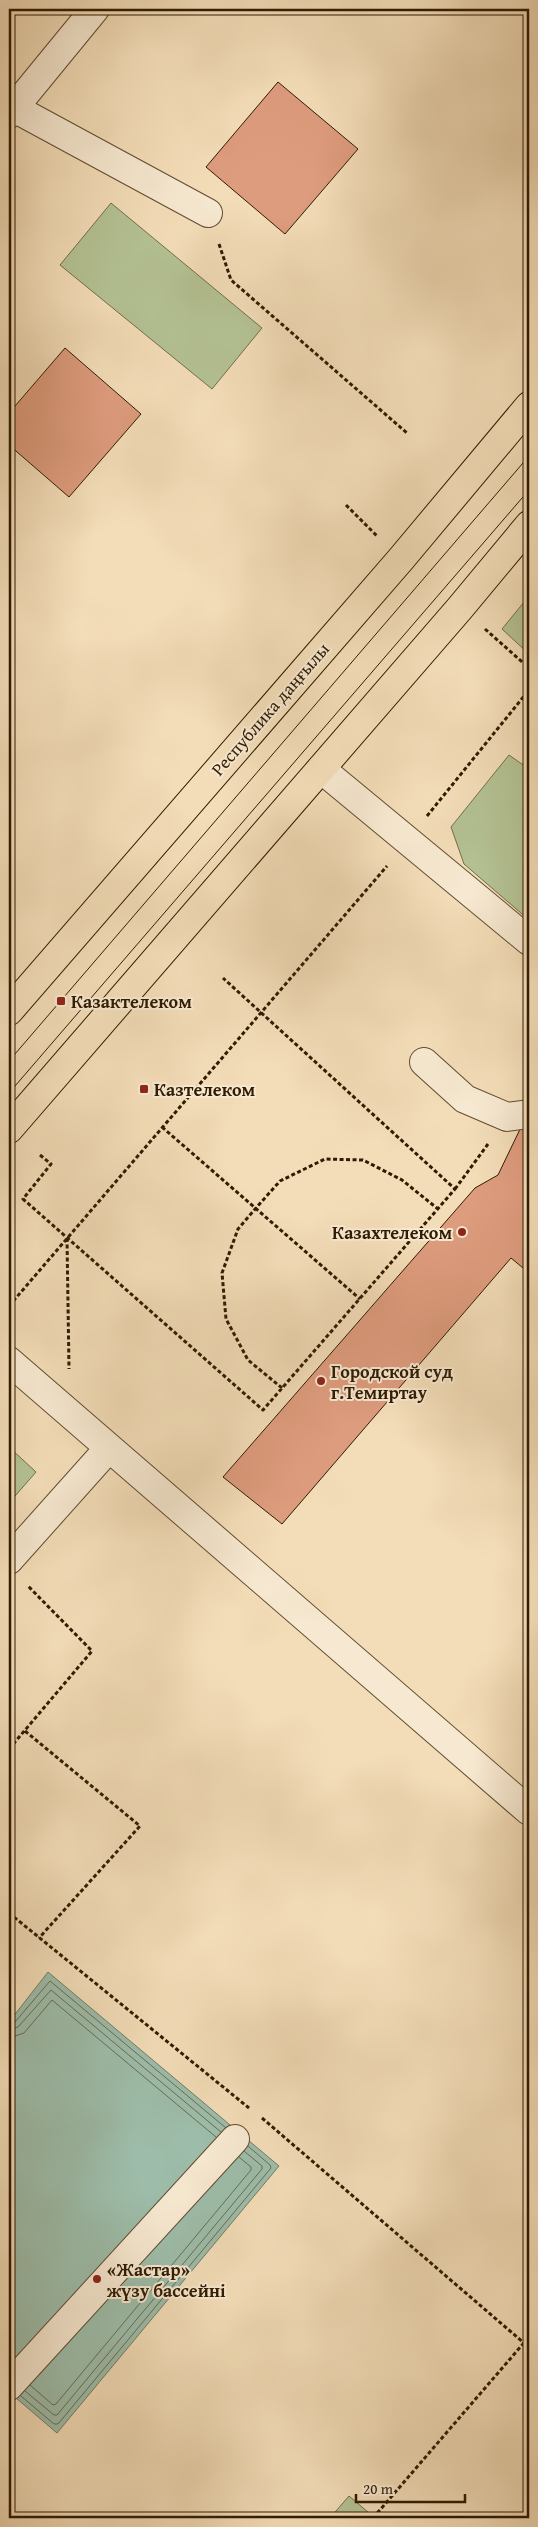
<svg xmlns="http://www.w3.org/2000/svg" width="538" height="2527" viewBox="0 0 538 2527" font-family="'Gentium Book Plus',serif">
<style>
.green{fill:#b4c294;stroke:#726e4b}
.water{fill:#9dbdaa;stroke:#717c67}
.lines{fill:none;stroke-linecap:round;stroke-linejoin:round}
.shore{stroke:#666c56;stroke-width:1}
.building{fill:#de9c7e;stroke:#2f1b02}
.minor-casing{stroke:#604c30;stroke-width:30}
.major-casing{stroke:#2f1b02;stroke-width:30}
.path{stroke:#2f1b02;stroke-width:3;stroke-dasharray:4 2.5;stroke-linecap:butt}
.minor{stroke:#f7e9d1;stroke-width:28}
.major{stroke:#f3ddb8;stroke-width:28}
.tram{stroke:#2f1b02;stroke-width:1}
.poi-dot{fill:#8f2418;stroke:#f7e9d1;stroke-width:2}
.labels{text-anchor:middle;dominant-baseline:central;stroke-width:4;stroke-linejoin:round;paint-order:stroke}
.street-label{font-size:18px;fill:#2f1b02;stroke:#f7e9d1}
.poi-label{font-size:18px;font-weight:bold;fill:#2f1b02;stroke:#f7e9d1;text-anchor:start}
</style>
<rect width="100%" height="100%" fill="#f3ddb8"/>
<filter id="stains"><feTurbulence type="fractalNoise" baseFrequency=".004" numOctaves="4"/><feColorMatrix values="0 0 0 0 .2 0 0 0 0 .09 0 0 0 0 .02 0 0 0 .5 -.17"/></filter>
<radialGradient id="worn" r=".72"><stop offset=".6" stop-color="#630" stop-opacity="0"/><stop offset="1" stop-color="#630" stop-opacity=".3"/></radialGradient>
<path class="green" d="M111,203L262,328L212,389L60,265Z
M529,596V654L502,629Z
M509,755L529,769V920L464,864L451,827Z
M9,1447L36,1472L9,1503Z
M349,2496L375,2518H330Z"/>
<path class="water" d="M48,1972L279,2166L57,2433L9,2392V2022Z"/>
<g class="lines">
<path class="shore" d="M9,2024L15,2022L50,1981L226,2128
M9,2030L18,2027L51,1990L221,2132
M9,2038L24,2033L52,2000L216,2137
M30,2385L53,2405L56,2404L251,2170V2167L239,2157
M25,2391L54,2415H57L262,2169V2166L244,2151
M21,2396L54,2424H58L271,2168L270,2165L248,2146"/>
</g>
<path class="building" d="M278,82L358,149L285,234L206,167Z
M65,348L141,414L69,497L9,445V413Z
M523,1123L529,1129V1273L511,1258L282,1524L223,1477L475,1188L498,1175Z"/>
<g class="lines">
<defs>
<path id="minor" d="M14,108L208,213
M9,114L95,9
M321,769L529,941
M424,1062L465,1099L507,1117L529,1114
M9,1361L529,1811
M9,1560L109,1448
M9,2386L235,2139"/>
<path id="major" d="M9,1011L401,559L529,406
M9,1129L460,608L529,525"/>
</defs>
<use href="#minor" class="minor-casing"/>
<use href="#major" class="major-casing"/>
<path class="path" d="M219,244L231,280L407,433
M346,505L377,536
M485,629L529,668
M529,696L526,718L529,728
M427,816L529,690
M162,1127L360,1299
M40,1155L51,1164L23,1199L263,1410L455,1189L223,978
M455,1189L488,1144
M67,1238L69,1369
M9,1306L387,866
M282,1388L248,1360L226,1319L222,1273L238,1229L256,1208L280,1181L325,1159L363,1160L402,1180L438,1209
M25,1731L140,1826L39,1938
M9,1749L92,1651L28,1586
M9,1913L249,2108
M262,2118L524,2343
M373,2518L529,2337"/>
<use href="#minor" class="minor"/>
<use href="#major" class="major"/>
<path class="tram" d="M9,1061L529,456
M9,1093L529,490"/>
</g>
<g class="poi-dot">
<rect x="56" y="996" width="10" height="10" rx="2.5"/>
<rect x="139" y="1084" width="10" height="10" rx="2.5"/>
<circle cx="462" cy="1232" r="5"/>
<circle cx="321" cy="1381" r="5"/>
<circle cx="97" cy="2279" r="5"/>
</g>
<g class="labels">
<g class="street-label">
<text transform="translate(270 709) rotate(-49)">Республика даңғылы</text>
</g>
<g class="poi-label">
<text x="71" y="1001">Казактелеком</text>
<text x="154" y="1089">Казтелеком</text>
<text x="452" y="1232" text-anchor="end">Казахтелеком</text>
<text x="331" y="1371">Городской суд<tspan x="331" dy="21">г.Темиртау</tspan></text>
<text x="107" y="2269">«Жастар»<tspan x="107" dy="21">жүзу бассейні</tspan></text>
</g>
</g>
<rect width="538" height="2527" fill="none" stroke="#f3ddb8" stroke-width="30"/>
<rect x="10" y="10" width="518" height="2507" fill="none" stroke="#2f1b02" stroke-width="2.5"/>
<rect x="15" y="15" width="508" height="2497" fill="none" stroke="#2f1b02"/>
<path d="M356 2494v8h109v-8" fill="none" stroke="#2f1b02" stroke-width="2.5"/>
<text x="363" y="2494" font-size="15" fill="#2f1b02" stroke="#f7e9d1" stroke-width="4" paint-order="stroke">20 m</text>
<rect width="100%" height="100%" filter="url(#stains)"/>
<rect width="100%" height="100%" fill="url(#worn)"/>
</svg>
